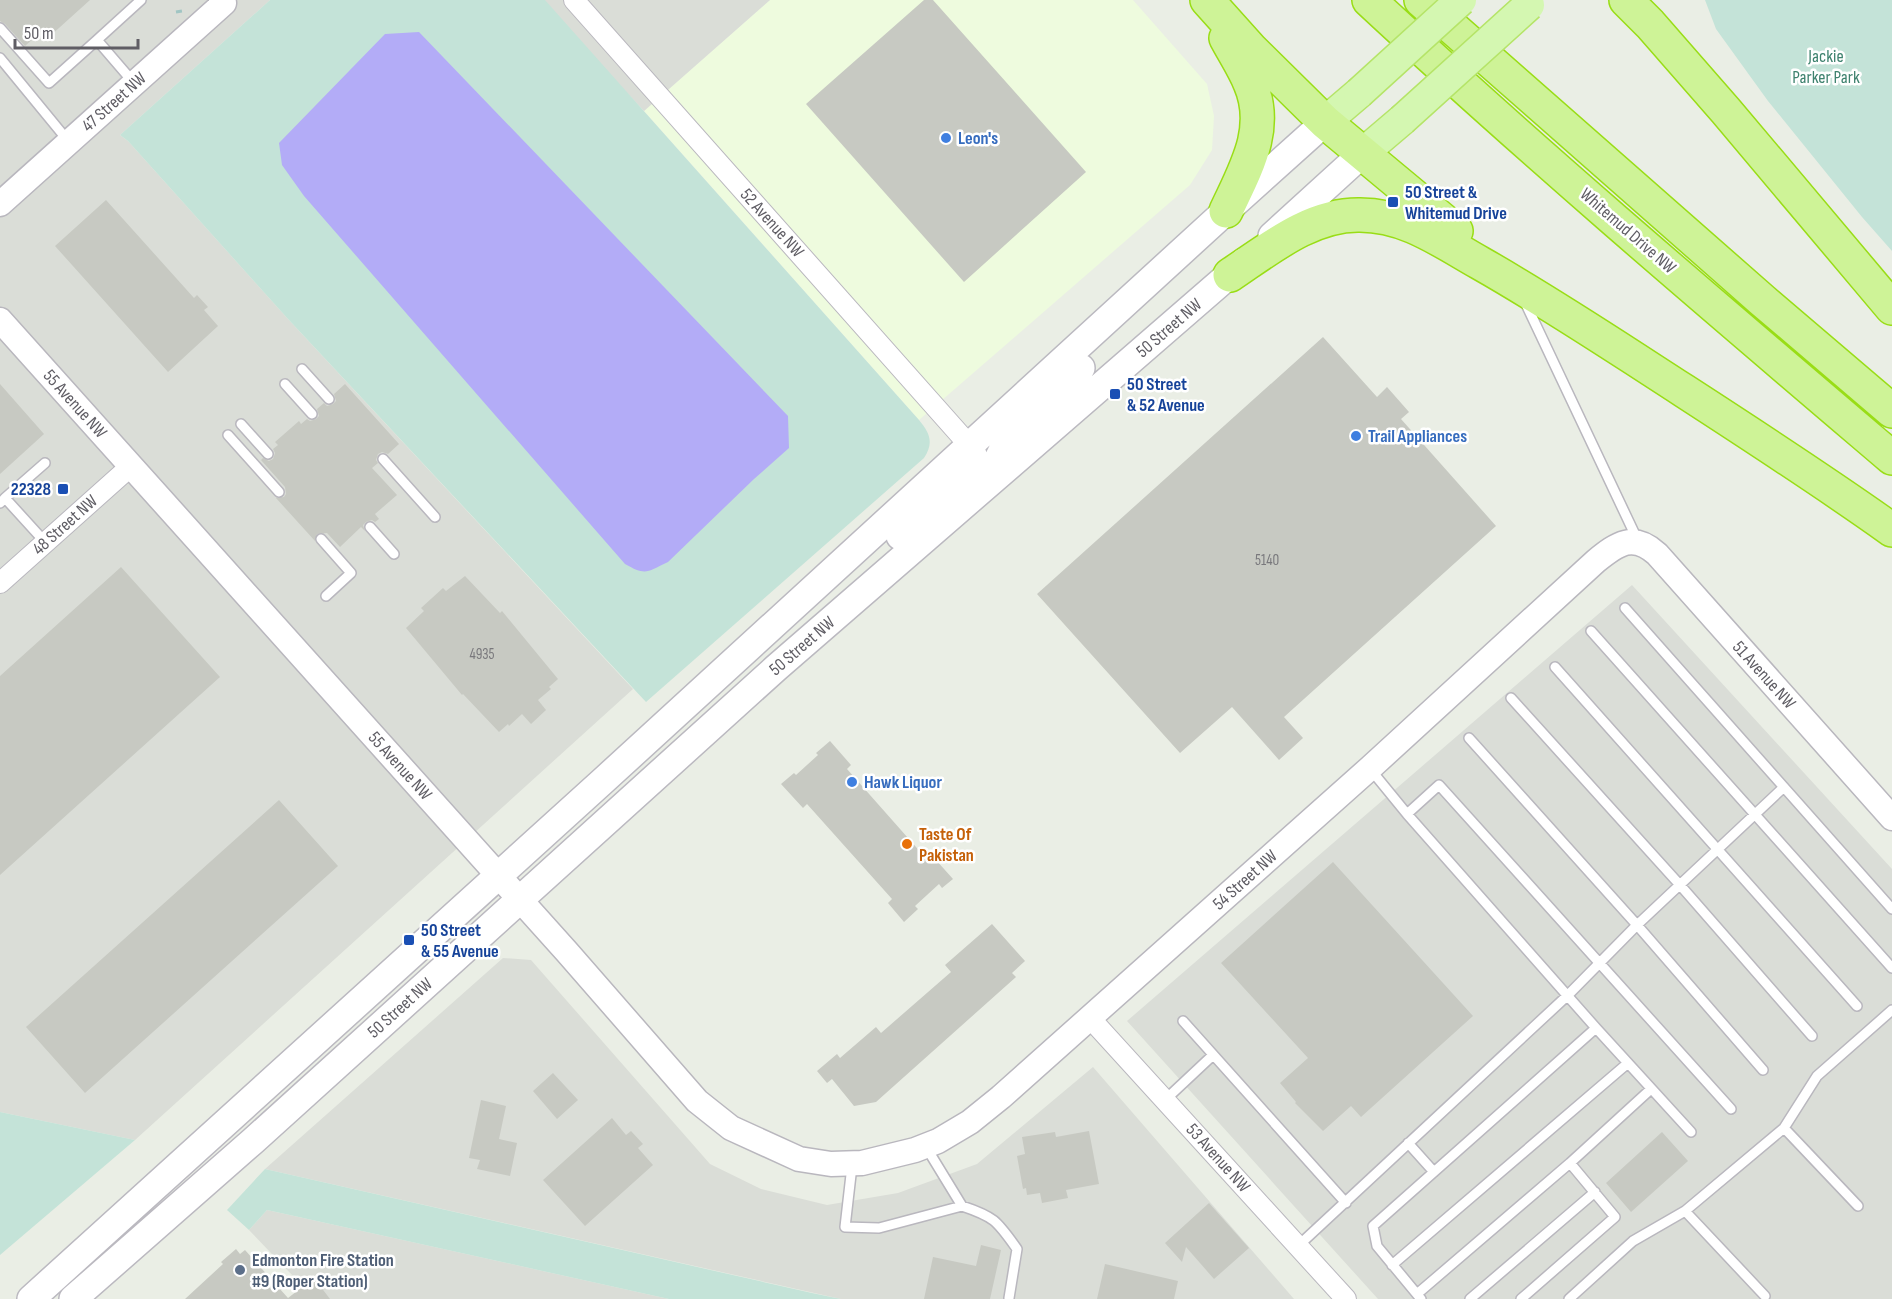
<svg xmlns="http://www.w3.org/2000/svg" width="1892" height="1299" viewBox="0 0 1892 1299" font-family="'Sofia Sans Condensed',sans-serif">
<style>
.commercial{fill:#eefbde}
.industrial{fill:#daddd7}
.green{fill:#c4e3d8}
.water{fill:#b3acf7}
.building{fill:#c7c9c2}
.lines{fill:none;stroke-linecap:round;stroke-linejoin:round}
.service-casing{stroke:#b9b7be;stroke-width:12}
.minor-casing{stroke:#b9b7be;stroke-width:22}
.tertiary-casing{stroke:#b9b7be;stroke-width:27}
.secondary-casing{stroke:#bbb9c0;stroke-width:30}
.primary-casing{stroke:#b5e468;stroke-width:33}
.motorway-casing{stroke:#99dd16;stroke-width:36}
.path{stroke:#a0c5c3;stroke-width:3;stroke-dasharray:6 3;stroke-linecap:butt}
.service{stroke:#fff;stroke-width:9}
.minor{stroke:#fff;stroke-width:20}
.tertiary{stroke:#fff;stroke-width:24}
.secondary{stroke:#fff;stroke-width:27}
.primary{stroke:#d4f7b1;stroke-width:30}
.motorway{stroke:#cef397;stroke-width:33}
.primary-bridge-casing{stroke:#b5e468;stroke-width:33;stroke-linecap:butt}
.primary-bridge{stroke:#d4f7b1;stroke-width:30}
.shop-dot{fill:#3f7fe0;stroke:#fff;stroke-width:2}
.transit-dot{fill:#1a4fb4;stroke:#fff;stroke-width:2}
.food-dot{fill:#e8710a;stroke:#fff;stroke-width:2}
.service-dot{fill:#5c6f8a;stroke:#fff;stroke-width:2}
.labels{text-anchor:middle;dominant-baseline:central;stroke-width:5;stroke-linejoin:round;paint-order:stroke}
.number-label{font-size:15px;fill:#79787c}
.park-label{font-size:18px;fill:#3e826e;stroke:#fff}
.street-label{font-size:18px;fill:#5f5d64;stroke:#fff}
.shop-label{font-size:18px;font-weight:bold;fill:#366cbe;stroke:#fff;text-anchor:start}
.transit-label{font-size:18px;font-weight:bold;fill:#164399;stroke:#fff;text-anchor:start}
.food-label{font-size:18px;font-weight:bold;fill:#c56008;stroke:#fff;text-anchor:start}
.service-label{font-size:18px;font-weight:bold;fill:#4e5e75;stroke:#fff;text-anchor:start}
</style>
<rect width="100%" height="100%" fill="#eaeee5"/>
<path class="commercial" d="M770,0H1133L1207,84L1214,116L1212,150L1190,185L919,420L644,111Z"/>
<path class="industrial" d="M0,0H270L120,135L128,141L288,319L633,689L135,1140L0,1112Z
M540,0H770L644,111Z
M1632,585L1892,869V1299H1378L1127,1021Z
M503,958L531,960L710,1164L761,1189L827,1205L898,1193L977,1164L1093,1067L1294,1299H841L265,1169Z
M267,1210L669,1299H315L249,1230Z"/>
<path class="green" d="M270,0H545L919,420C930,433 934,443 924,458L646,702L288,319L128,141L120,135Z
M1705,0H1892V251L1862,217L1768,101L1716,29Z
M0,1112L135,1140L0,1255Z
M265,1169L812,1293L841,1299H669L267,1210L249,1230L227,1210Z"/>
<path class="water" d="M419,32L788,416L789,448L754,479L668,562C647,572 646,576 625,564L304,196L282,165L279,143L385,34Z"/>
<path class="building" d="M0,0H90L49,37L43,30L25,46L5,24L0,21Z
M924,0H933L1086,172L964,282L806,104Z
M106,200L194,298L197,295L208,307L204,310L218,326L168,372L55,246Z
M1323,337L1377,397L1387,387L1409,412L1401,419L1496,526L1284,717L1303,738L1279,760L1232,707L1180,753L1037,594Z
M0,384L44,434L0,474Z
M345,384L399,444L388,454L382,452L378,454L376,460L378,463L372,468L397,495L375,514L379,519L375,522L372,520L366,522L363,525L365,531L361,527L340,547L327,533L317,534L315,541L276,498L284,497L286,494L285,487L261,460L263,458L269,461L273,459L275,453L273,449L278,445L275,442L299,421L301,424L307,419L310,421L316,419L319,416L317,409L324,403L327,406L333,404L336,401L334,394Z
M121,567L220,677L0,875V676Z
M465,576L500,613L502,611L558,679L549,687L551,689L538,700L546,710L531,724L522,714L509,726L508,724L499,732L463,694L462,695L406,628L424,611L421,608L443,588L446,591Z
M830,741L851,765L847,769L931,864L936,860L953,879L942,888L939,884L915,906L918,909L904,922L888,903L892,899L807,804L803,808L781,784L794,773L796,775L818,755L816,753Z
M279,800L338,866L85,1093L26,1027Z
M1333,862L1473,1016L1361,1117L1351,1106L1323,1131L1295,1103L1296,1102L1280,1083L1308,1058L1221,963Z
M992,924L1025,961L1012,973L1016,977L876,1102L854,1106L832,1079L827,1083L817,1071L837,1054L840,1058L876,1027L881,1033L951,972L945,965Z
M553,1073L578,1100L557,1119L533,1091Z
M481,1100L506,1106L499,1139L517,1143L510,1176L477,1169L480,1160L469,1158Z
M612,1118L626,1135L631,1131L643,1144L638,1148L653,1165L585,1226L543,1180Z
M1089,1131L1099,1184L1066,1190L1068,1198L1042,1203L1040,1193L1027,1195L1026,1188L1023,1189L1017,1156L1025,1154L1022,1137L1055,1132L1056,1137Z
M1662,1132L1688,1161L1631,1212L1606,1183Z
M1209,1203L1249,1248L1214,1279L1186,1247L1182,1262L1165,1243Z
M981,1245L1001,1250L990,1299H924L933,1257L976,1266Z
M236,1249L240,1254L245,1250L288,1298L314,1278L330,1299H185L223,1264L221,1262Z
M1105,1264L1178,1281L1174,1299H1097Z"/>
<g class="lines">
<defs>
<path id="service" d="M0,28L49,83L97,40
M0,58L69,142
M134,83L97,40L141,0
M1525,302L1638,541
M302,369L329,399
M285,384L312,414
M241,424L268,454
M228,435L279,492
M383,459L435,517
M5,498L45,463
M0,503L5,498L45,542
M370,527L394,554
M321,539L351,573L326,596
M1625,608L1892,909
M1591,631L1892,968
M1555,667L1857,1006
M1511,698L1680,885L1812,1036
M1469,738L1637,925L1763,1070
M1371,770L1407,814L1596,1028L1691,1132
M1407,814L1439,785L1731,1109
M1183,1021L1346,1203
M1165,1100L1213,1055
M1784,1128L1817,1076L1892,1010
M1408,1143L1434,1172
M1570,1163L1651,1089
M852,1166L845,1227L879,1228L962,1206L926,1147
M962,1206C995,1217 997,1221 1017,1249L1009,1298
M1685,1211L1784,1128L1858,1206
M1298,1246L1568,995L1637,925L1784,787
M1392,1265L1628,1063
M1417,1294L1570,1163L1615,1217L1521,1299
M1421,1299L1377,1246L1373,1226L1596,1028
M1470,1299L1595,1192
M1569,1299L1633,1241L1685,1211L1765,1296"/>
<path id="minor" d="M574,0L970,446
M0,583L131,466
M1090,1018L1346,1299"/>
<path id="tertiary" d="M0,204L224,3L221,0
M0,320L567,952L697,1101L731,1128L799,1159L831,1164L862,1163L915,1150L938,1141L970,1122L1001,1097L1370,768L1596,561C1617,544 1633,532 1657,554L1892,818"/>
<path id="secondary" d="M1272,236L1362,154
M998,475L997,461L1008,439L1081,368
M900,536C916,522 965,482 972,465C975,458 973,454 970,447
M31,1299L604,780L1226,211L1325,122
M73,1299L253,1141L776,668L1244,262"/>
<path id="primary" d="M1325,122L1359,93
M1362,154L1402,120"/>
<path id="motorway" d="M1207,0L1251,49L1325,122L1456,231
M1369,0C1539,158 1716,308 1892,458
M1421,0L1762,300L1892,411
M1626,0L1650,24L1726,111L1892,308
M1226,211C1245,170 1270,129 1250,83C1244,68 1234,53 1226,38
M1230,275C1269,249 1311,214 1360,215C1406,215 1441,241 1480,263C1533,293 1584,326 1635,359C1721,415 1808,470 1892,530"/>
</defs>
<use href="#service" class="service-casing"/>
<use href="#minor" class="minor-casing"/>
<use href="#tertiary" class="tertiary-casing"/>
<use href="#secondary" class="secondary-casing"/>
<use href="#primary" class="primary-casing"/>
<use href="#motorway" class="motorway-casing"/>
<path class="path" d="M176,12L182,11"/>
<use href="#service" class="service"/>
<use href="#minor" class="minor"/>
<use href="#tertiary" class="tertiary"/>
<use href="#secondary" class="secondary"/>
<use href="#primary" class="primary"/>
<use href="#motorway" class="motorway"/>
<defs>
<path id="primary-bridge" d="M1359,93L1461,0
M1402,120L1529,5"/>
</defs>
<use href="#primary-bridge" class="primary-bridge-casing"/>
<use href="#primary-bridge" class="primary-bridge"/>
</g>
<g class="shop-dot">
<circle cx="946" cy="138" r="6"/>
<circle cx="1356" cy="436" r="6"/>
<circle cx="852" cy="782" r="6"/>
</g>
<g class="transit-dot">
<rect x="1387" y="196" width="12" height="12" rx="3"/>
<rect x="1109" y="388" width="12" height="12" rx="3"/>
<rect x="57" y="483" width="12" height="12" rx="3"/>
<rect x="403" y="934" width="12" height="12" rx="3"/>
</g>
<circle class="food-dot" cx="907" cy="844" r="6"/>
<circle class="service-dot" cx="240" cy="1270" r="6"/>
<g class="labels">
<g class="number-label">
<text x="1267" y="560">5140</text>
<text x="482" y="654">4935</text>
</g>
<g class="park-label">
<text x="1826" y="56">Jackie<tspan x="1826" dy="21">Parker Park</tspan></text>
</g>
<g class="street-label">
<text transform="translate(114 102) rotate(-42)">47 Street NW</text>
<text transform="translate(772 223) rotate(48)">52 Avenue NW</text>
<text transform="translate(1628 231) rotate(41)">Whitemud Drive NW</text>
<text transform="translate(1169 328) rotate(-41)">50 Street NW</text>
<text transform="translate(75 404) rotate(48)">55 Avenue NW</text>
<text transform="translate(65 525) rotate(-42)">48 Street NW</text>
<text transform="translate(802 646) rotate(-41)">50 Street NW</text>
<text transform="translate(1764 675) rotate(48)">51 Avenue NW</text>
<text transform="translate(400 766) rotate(48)">55 Avenue NW</text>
<text transform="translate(1245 880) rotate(-42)">54 Street NW</text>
<text transform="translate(400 1008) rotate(-42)">50 Street NW</text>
<text transform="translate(1218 1158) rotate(48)">53 Avenue NW</text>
</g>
<g class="shop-label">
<text x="958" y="138">Leon's</text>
<text x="1368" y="436">Trail Appliances</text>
<text x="864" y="782">Hawk Liquor</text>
</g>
<g class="transit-label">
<text x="1405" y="192">50 Street &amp;<tspan x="1405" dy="21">Whitemud Drive</tspan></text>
<text x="1127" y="384">50 Street<tspan x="1127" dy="21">&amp; 52 Avenue</tspan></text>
<text x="51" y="489" text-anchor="end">22328</text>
<text x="421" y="930">50 Street<tspan x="421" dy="21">&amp; 55 Avenue</tspan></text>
</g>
<g class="food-label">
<text x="919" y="834">Taste Of<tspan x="919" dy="21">Pakistan</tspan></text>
</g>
<g class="service-label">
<text x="252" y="1260">Edmonton Fire Station<tspan x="252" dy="21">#9 (Roper Station)</tspan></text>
</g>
</g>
<path d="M15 39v9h123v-9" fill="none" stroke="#5f5d64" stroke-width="3"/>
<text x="24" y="39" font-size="18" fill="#5f5d64" stroke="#ffffff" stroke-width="4.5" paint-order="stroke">50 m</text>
</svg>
